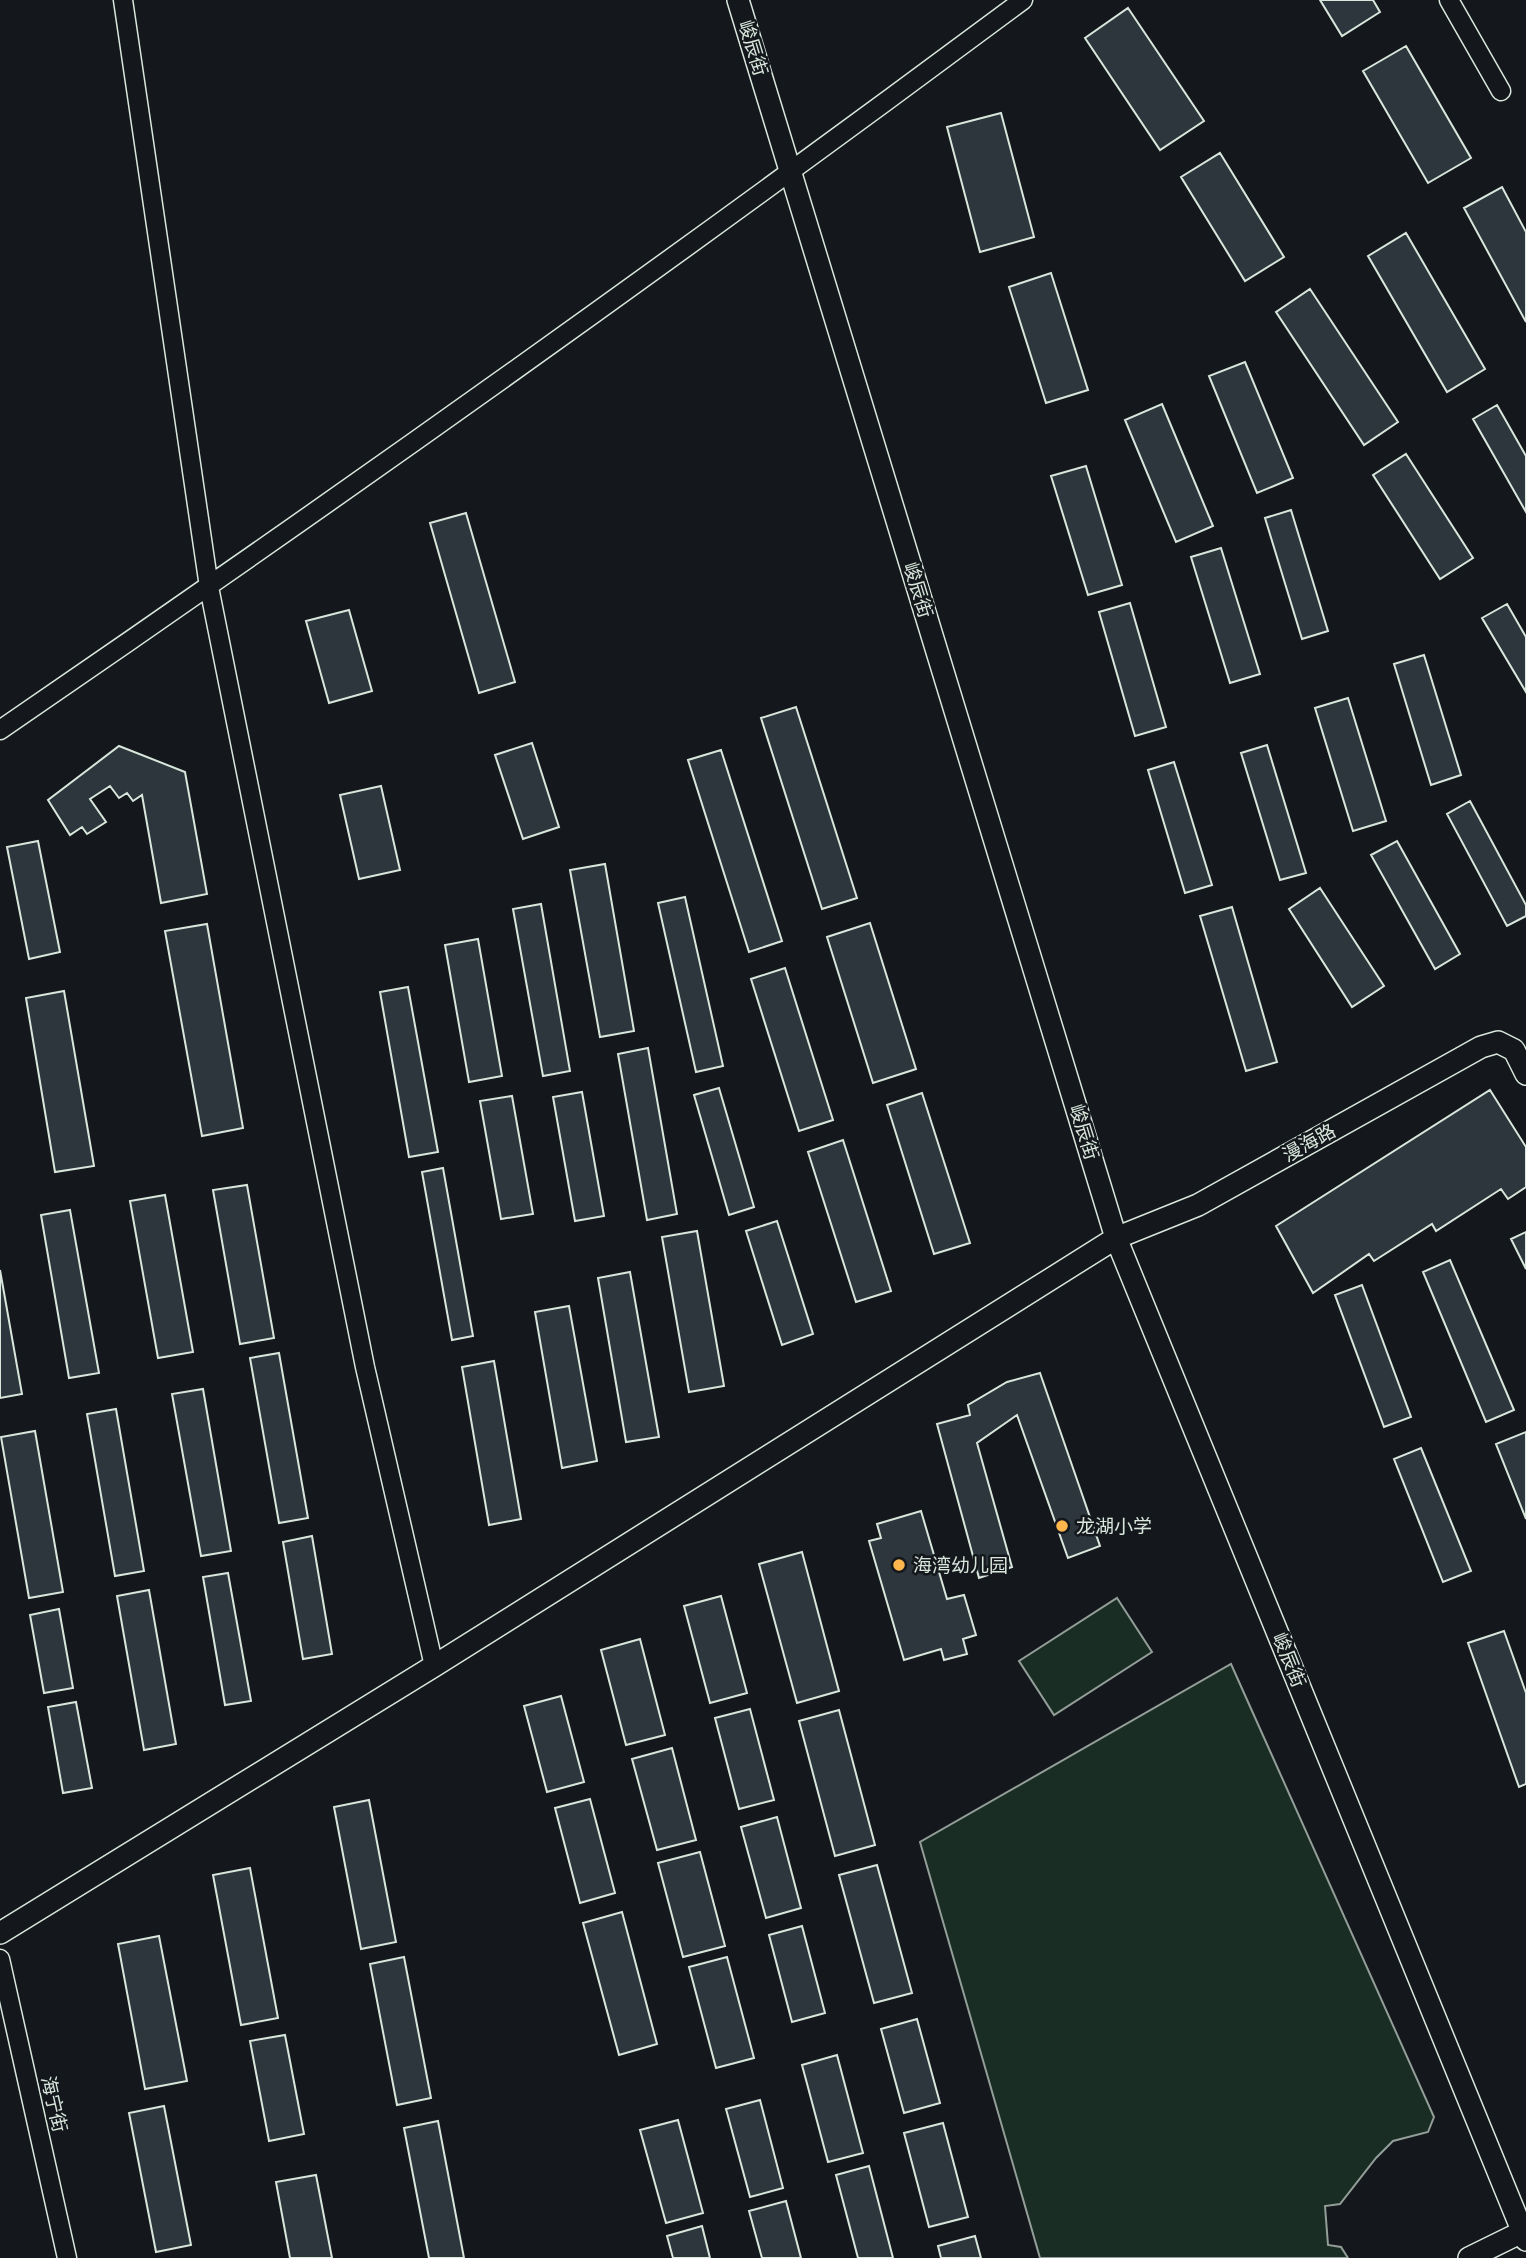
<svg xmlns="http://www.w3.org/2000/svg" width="1526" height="2258" viewBox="0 0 1526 2258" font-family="'Work Sans','Noto Sans SC',sans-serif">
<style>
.green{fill:#1a2d24;stroke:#939e99;stroke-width:2}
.building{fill:#2c363c;stroke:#d8e6dc;stroke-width:2}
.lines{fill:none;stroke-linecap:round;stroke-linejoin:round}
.minor-casing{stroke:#d8e6dc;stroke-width:21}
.tertiary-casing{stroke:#d8e6dc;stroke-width:24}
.minor{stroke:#14181c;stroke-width:18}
.tertiary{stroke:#14181c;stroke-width:21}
.poi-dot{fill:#ffb74d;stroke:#14181c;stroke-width:2.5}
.labels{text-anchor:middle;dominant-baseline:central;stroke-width:5;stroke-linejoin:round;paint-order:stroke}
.street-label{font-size:19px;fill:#d8e6dc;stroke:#14181c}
.poi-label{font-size:19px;fill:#d8e6dc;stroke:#14181c;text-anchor:start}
</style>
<rect width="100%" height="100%" fill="#14181c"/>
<path class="green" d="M1117,1598L1152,1652L1054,1715L1019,1661Z
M1231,1664L1434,2117L1428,2132L1393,2141L1376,2158L1340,2204L1325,2206L1328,2245L1341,2247L1348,2258H1040L920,1842Z"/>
<path class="building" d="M1320,0H1373L1380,12L1342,36Z
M1128,8L1204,121L1160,150L1085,38Z
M1406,46L1471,158L1428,183L1363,71Z
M1001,113L1034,237L980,252L947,127Z
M1220,153L1284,257L1245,281L1181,177Z
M1502,187L1526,232V322L1464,208Z
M1406,233L1485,369L1447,392L1368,256Z
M1051,273L1088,390L1046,403L1009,287Z
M1310,289L1398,422L1364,445L1276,312Z
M1245,362L1293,478L1257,493L1209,376Z
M1162,404L1213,526L1176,542L1125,420Z
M1497,405L1526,456V512L1473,419Z
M1406,454L1473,558L1440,579L1373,475Z
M1086,466L1122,585L1088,595L1051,476Z
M1291,510L1328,631L1302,639L1265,518Z
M466,513L515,682L479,693L430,523Z
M1221,548L1260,674L1230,683L1191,557Z
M1130,603L1166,727L1135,736L1099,612Z
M1507,604L1526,637V692L1482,618Z
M349,610L372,691L329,703L306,621Z
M1424,655L1461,775L1431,785L1394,664Z
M1348,698L1386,821L1353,831L1315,708Z
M796,707L857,898L822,909L761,718Z
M532,743L559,827L523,839L495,755Z
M1267,745L1306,873L1280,880L1241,753Z
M119,746L185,772L207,894L161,903L142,795L133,801L127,793L119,798L110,786L90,799L106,822L87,834L82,827L70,835L48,800Z
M721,750L782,941L749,952L688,760Z
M1174,762L1212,885L1185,893L1148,770Z
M381,786L400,870L359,879L340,795Z
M1470,801L1526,905V916L1507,926L1447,814Z
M38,841L60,952L29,959L7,847Z
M1397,841L1460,954L1435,969L1371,855Z
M605,864L634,1031L600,1037L570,870Z
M1320,888L1384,986L1352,1007L1289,909Z
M685,897L723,1066L696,1072L658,903Z
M541,904L570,1071L543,1076L513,909Z
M1232,907L1277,1062L1246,1071L1200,916Z
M870,923L916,1069L873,1083L827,937Z
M207,924L243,1128L202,1136L165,931Z
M478,939L502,1076L469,1082L445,945Z
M785,968L833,1120L799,1131L751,979Z
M408,987L438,1152L409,1157L380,992Z
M64,991L94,1166L55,1172L26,998Z
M648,1048L677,1214L647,1220L618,1054Z
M719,1088L754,1207L729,1215L694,1095Z
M1490,1090L1526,1147V1187L1508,1199L1501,1189L1436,1231L1432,1224L1374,1261L1369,1254L1313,1293L1276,1226Z
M582,1092L604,1216L575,1221L553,1097Z
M922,1093L970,1243L934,1254L887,1105Z
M512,1096L533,1214L501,1219L480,1101Z
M843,1140L891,1291L856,1302L808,1152Z
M443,1168L473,1336L452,1340L422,1172Z
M247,1185L274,1338L240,1344L213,1190Z
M165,1195L193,1352L158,1358L130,1201Z
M70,1210L99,1373L69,1378L41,1215Z
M777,1221L813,1334L782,1345L746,1231Z
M697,1231L724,1386L689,1392L662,1237Z
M1526,1232V1269L1511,1239Z
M1450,1260L1514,1410L1486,1422L1423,1272Z
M0,1270L22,1394L0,1398Z
M630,1272L659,1437L626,1442L598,1278Z
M1362,1285L1411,1417L1384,1427L1335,1295Z
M569,1306L597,1461L562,1468L535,1312Z
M279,1353L308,1518L279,1523L250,1358Z
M494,1361L521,1519L489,1525L462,1367Z
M1040,1373L1100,1546L1068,1558L1017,1415L977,1443L1012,1567L979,1578L937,1424L970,1415L968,1405L1007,1382Z
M203,1389L231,1551L201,1556L172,1394Z
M116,1409L144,1571L115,1576L87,1414Z
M35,1431L63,1592L29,1598L1,1437Z
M1526,1432V1519L1496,1444Z
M1421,1448L1471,1571L1443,1582L1394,1459Z
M921,1511L947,1599L964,1595L976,1635L963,1639L967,1654L944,1660L941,1649L904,1660L869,1541L881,1538L877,1524Z
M312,1536L332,1654L303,1659L283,1542Z
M802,1552L839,1691L797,1703L759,1564Z
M228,1573L251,1701L225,1705L203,1577Z
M149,1590L176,1744L144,1750L117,1596Z
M721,1596L747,1693L710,1703L684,1606Z
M59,1609L73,1688L44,1693L30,1615Z
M1504,1631L1526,1693V1784L1519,1787L1468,1643Z
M640,1639L665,1735L626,1745L601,1650Z
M561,1696L584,1782L547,1792L524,1706Z
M76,1702L92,1788L63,1793L48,1707Z
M750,1709L774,1800L739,1809L715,1718Z
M839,1710L875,1845L835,1856L799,1721Z
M672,1748L696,1840L657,1850L632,1759Z
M590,1799L615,1893L580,1903L555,1808Z
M369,1800L396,1942L361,1949L334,1807Z
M777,1817L801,1908L766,1918L741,1827Z
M700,1852L725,1946L683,1957L658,1863Z
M877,1865L912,1993L874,2003L839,1875Z
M250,1868L278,2018L241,2025L213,1875Z
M622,1912L657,2044L619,2055L583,1923Z
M802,1926L825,2013L792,2022L769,1935Z
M159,1936L187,2081L145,2089L118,1944Z
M404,1957L431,2098L397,2105L370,1964Z
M727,1957L754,2058L716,2068L689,1967Z
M917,2019L940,2103L904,2113L881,2029Z
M285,2035L304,2134L269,2141L250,2041Z
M837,2055L863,2153L828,2162L802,2065Z
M760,2100L783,2188L750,2197L726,2109Z
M164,2106L191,2245L156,2252L129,2113Z
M678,2120L703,2213L666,2223L640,2130Z
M438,2121L464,2258H429L404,2128Z
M943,2123L968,2217L929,2227L904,2133Z
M869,2166L893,2258H858L836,2175Z
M316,2175L332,2258H290L276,2182Z
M786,2201L801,2258H762L749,2211Z
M702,2226L710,2258H673L667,2236Z
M975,2236L981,2258H941L938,2246Z"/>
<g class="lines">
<defs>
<path id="minor" d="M123,0L209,587L365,1367L434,1666
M1449,0L1501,91
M0,730C346,493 687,250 1023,0
M0,1959L67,2258"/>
<path id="tertiary" d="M738,0L1116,1238L1526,2240
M0,1933L434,1666L1116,1238L1198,1205L1481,1047L1498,1042L1514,1050L1526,1074
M1469,2258L1526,2230"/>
</defs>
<use href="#minor" class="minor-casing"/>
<use href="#tertiary" class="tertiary-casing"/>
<use href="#minor" class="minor"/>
<use href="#tertiary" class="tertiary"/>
</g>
<g class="poi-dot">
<circle cx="1062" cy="1526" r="7"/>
<circle cx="899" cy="1565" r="7"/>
</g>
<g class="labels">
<g class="street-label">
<text transform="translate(753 48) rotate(73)">峻辰街</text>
<text transform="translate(918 590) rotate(73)">峻辰街</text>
<text transform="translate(1084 1132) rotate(73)">峻辰街</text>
<text transform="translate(1309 1143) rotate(-29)">漫海路</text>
<text transform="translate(1289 1660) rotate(68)">峻辰街</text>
<text transform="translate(54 2104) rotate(77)">海宁街</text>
</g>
<g class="poi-label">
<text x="1076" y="1526">龙湖小学</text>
<text x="913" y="1565">海湾幼儿园</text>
</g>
</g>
</svg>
